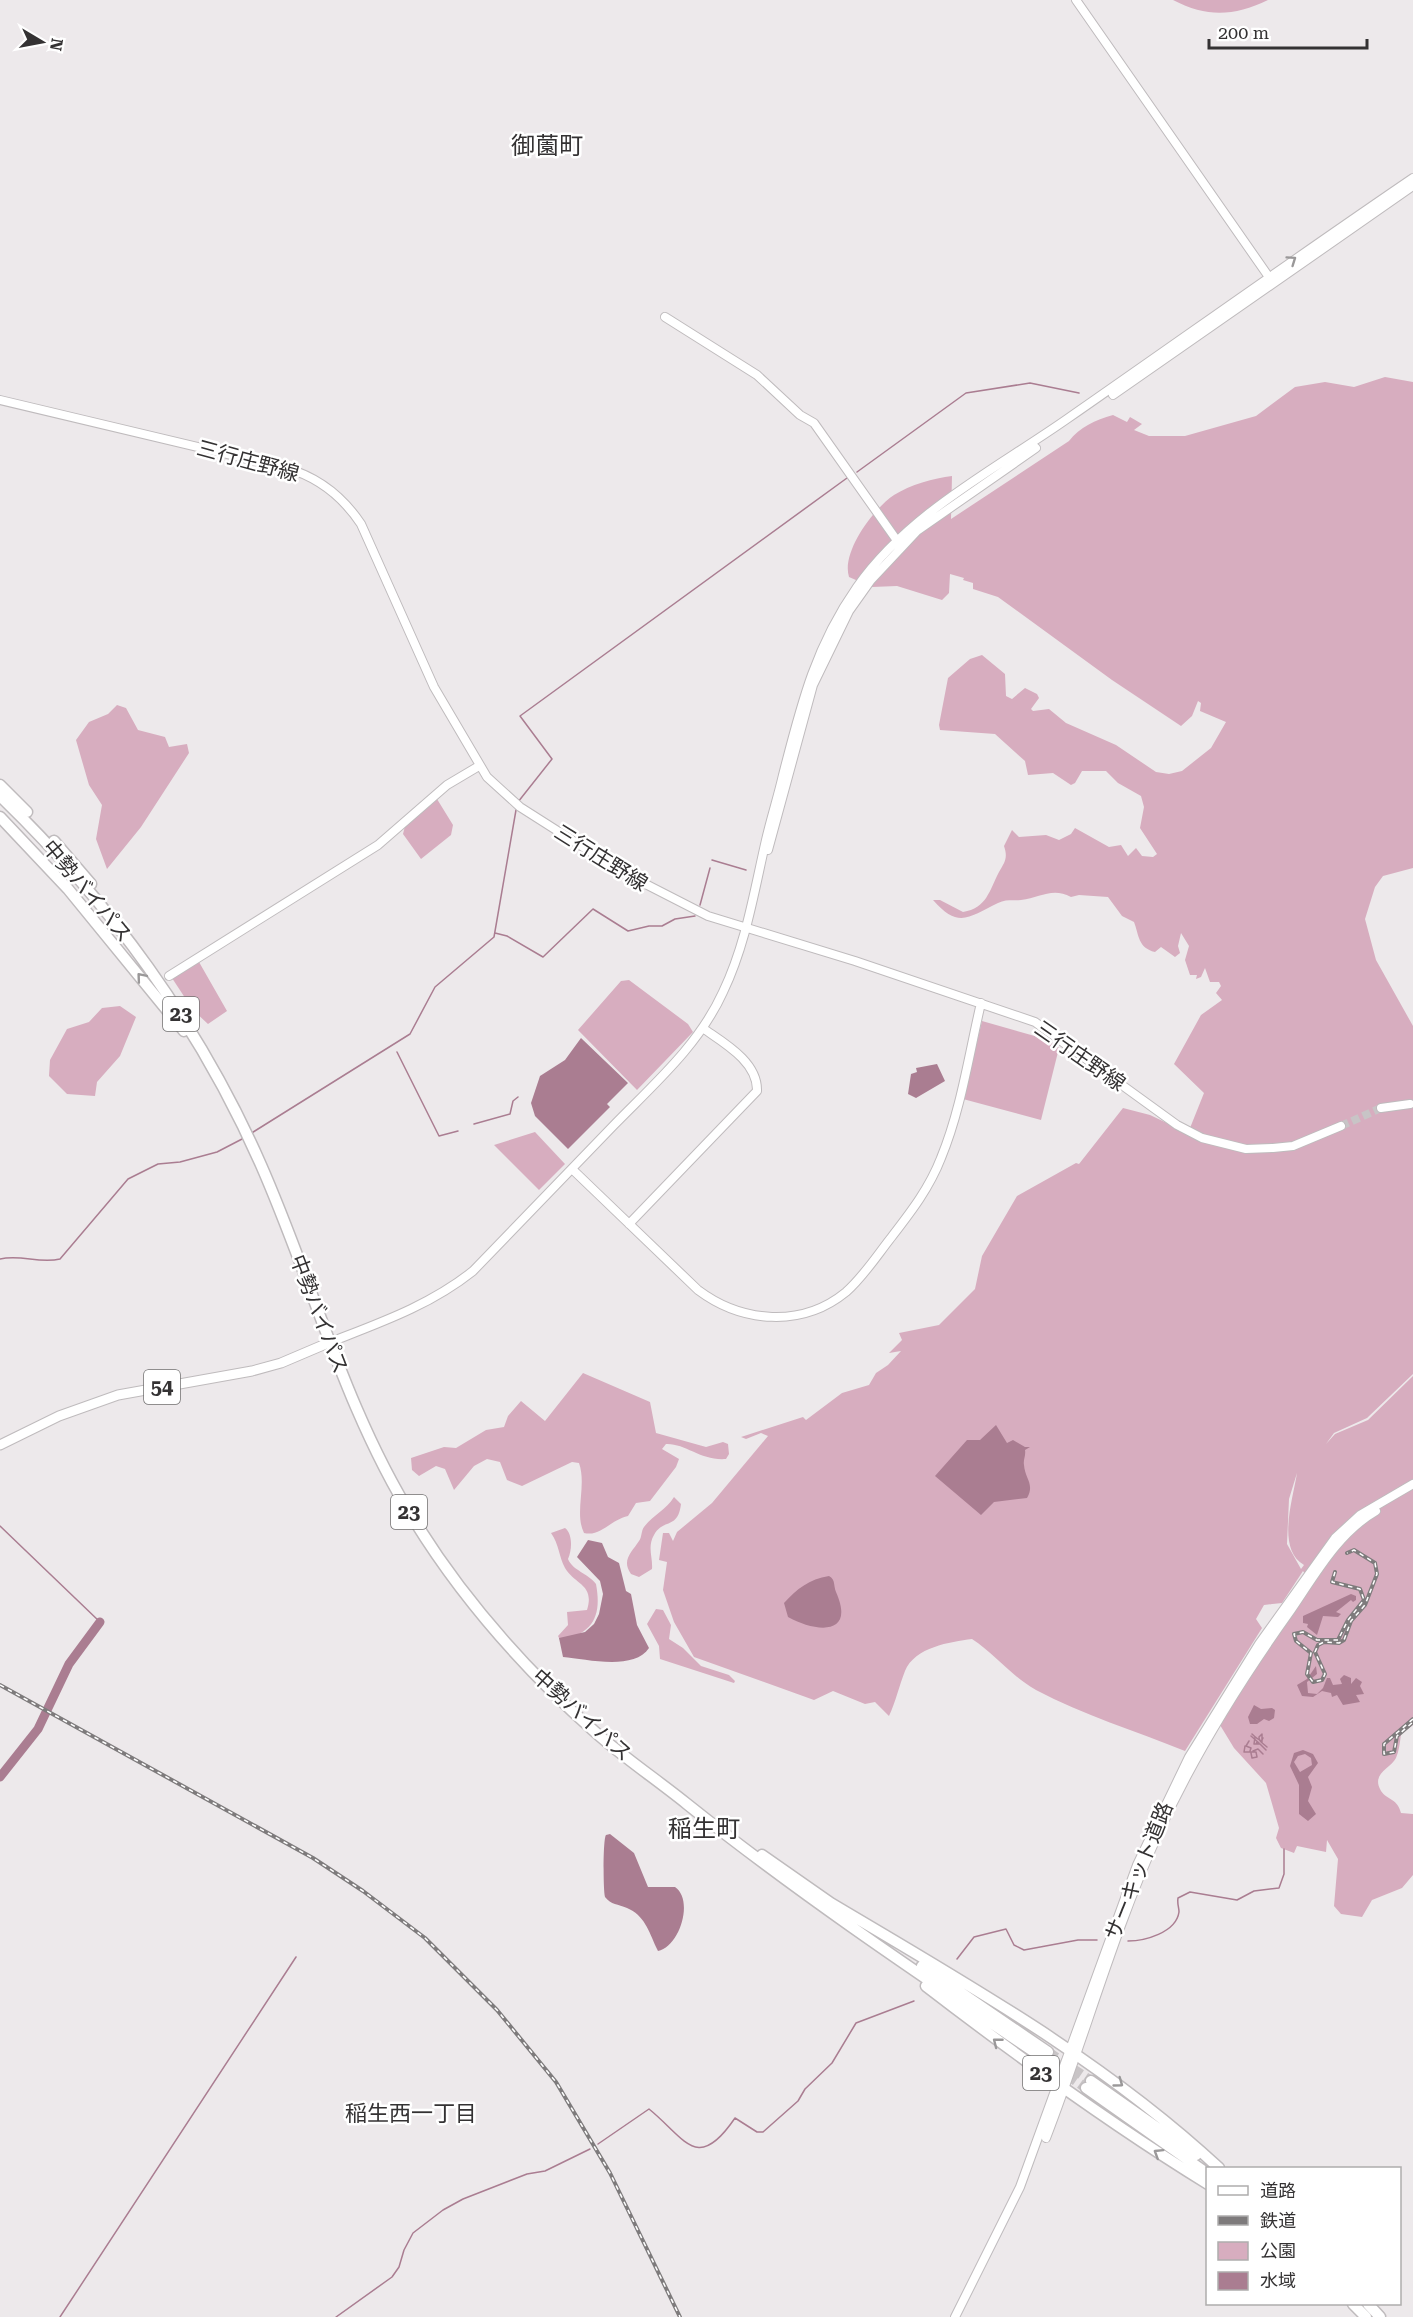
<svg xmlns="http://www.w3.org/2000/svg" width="1413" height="2317" viewBox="0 0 1413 2317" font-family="'Roboto Serif','Noto Sans JP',serif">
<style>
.green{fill:#d7adbf;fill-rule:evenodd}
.water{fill:#aa7d91;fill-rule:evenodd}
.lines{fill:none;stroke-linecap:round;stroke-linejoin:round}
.stream{stroke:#aa7d91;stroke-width:1.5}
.river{stroke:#aa7d91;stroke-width:9}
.secondary-tunnel{stroke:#c8c4c6;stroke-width:8;stroke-dasharray:8 4;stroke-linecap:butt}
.highway-tunnel{stroke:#c8c4c6;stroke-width:10;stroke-dasharray:10 5;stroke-linecap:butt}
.secondary-casing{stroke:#bfbbbd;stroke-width:10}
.primary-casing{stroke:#bfbbbd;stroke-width:11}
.highway-casing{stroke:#bfbbbd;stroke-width:13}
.secondary{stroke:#fff;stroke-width:8}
.primary{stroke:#fff;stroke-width:9}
.highway{stroke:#fff;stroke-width:10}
.rail-casing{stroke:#7e7b7c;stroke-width:4}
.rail{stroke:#fff;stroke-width:1.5;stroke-dasharray:4.5;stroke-linecap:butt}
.oneway{stroke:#9a9899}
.labels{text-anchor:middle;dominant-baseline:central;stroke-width:5;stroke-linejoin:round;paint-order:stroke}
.shield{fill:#fff;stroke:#717070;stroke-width:1.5}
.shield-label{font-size:20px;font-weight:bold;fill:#343233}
.street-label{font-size:21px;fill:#343233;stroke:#fff}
.neighbourhood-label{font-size:22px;fill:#343233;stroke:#fff}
.quarter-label{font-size:24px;fill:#343233;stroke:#fff}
</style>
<rect width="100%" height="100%" fill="#ede9eb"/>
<path class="green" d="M1173,0H1268C1234,16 1208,18 1173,0Z
M1385,377L1413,382V868L1383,876L1375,887L1365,919L1376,960L1413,1026V1374L1367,1418L1334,1433L1326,1444L1335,1434L1368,1420L1413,1376V1725L1401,1734C1400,1742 1399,1751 1396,1758C1391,1768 1372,1773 1380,1789C1385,1800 1397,1797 1401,1813L1413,1814V1875L1402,1888L1372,1900L1362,1917L1341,1914L1334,1906L1338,1859L1327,1840L1326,1852L1297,1846L1294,1853L1281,1848L1276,1838L1279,1828L1266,1783L1234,1748L1220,1725L1305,1574L1303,1571L1282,1603L1264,1605L1256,1619L1262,1628L1185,1751C1136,1731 1083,1715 1036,1690C1011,1676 995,1654 972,1639C950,1642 915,1647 905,1671C899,1686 896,1701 889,1716L875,1702L865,1704L833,1691L814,1700L694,1657L674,1622L663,1590L667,1562L659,1560L663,1533H669L673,1541L677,1532L712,1503L768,1436L761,1433L746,1439L741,1437L803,1417L806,1420L842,1393L869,1385L876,1373L888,1365L901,1351L889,1353L902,1340L899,1333L939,1325L975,1289L982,1256L1017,1196L1076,1163L1079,1164L1123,1108L1150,1115L1188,1133L1204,1093L1174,1064L1201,1015L1222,1000L1216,993L1221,986L1219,982H1210L1205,968L1201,977L1196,979L1197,975H1190L1185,960L1189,946L1181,933L1178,946L1180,953L1175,957L1161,947L1155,952C1138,948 1139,935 1134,922L1122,916L1108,897L1079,895L1071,897C1052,887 1040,898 1021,900C1013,901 1006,899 998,903C970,916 959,930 933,900H940L963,912C987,908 989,891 999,872C1005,862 1008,858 1004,846L1012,830L1019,837L1046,835L1059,840L1071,834L1075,828L1109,847L1121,845L1128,856L1136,848L1142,856L1153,857L1157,854L1140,828L1144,807L1141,796L1118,783L1106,771H1082L1075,783L1071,785L1053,773L1028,775L1025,761L995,734L940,730L939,725L948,678L970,659L982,655L1005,674L1006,696L1012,699L1025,688L1037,694L1039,698L1031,709L1033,711L1049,709L1066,723L1116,745L1156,772L1169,774L1182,771L1211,748L1226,722L1200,711L1201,703L1198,701L1192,716L1181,726L1112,680L998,597L973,589V583L963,580L964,578L950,574L949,593L942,600L897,586L872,587L849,577C841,552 874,508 894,495C910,485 934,478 952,476L951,519L1069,441C1080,427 1095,420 1113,415L1127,422L1130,417L1142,424L1134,430L1149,436H1185L1256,416L1295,387L1325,382L1354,387ZM1297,1473C1293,1499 1276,1549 1304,1565L1301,1569L1287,1544L1289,1499Z
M117,705L126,708L138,730L165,737L169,747L187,744L189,753L141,827L107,869L96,839L102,805L89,785L76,740L89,722L108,714Z
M437,799L453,825L451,835L421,859L403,834L405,826Z
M199,962L227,1011L208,1024L193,1010L172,978Z
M629,980L688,1024L693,1032L637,1090L578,1030L621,981Z
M120,1006L136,1017L120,1056L97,1082L95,1096L67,1094L49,1076L50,1060L67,1029L89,1022L102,1008Z
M982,1021L1049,1040L1059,1048L1041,1120L963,1099Z
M535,1132L565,1164L539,1190L494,1145Z
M583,1373L650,1402L656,1433L706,1447L723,1442L728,1444L729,1454L726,1459C701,1461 685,1443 666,1444L662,1449L679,1459L676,1467L650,1501L636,1503L628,1516C610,1520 601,1537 584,1533C574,1513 587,1486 579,1463L572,1462L522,1486L507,1480L500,1462L487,1459L474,1466L454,1490L445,1469L436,1466L419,1476L412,1470L411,1458L444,1447L456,1448L486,1430L504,1427L508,1416L521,1401L545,1421Z
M674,1497L681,1504C678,1530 663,1518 654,1535C647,1547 653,1557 652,1569L639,1577L631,1574C621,1560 632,1552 639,1541C642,1537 641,1531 644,1527C653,1515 666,1510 674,1497Z
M565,1528C573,1534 572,1550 568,1559C573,1571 588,1573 596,1584C602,1616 593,1634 560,1640L558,1636L568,1625L567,1612L587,1610C595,1584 575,1585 565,1568C559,1557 559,1544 551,1533Z
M656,1609L663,1610L671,1625L669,1639L683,1648L701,1666L729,1675L735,1681L734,1683L660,1659L659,1646L647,1624Z"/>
<path class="water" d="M581,1038L628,1083L607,1104L610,1107L568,1149L535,1116L531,1103L540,1076L565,1060Z
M937,1064L945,1081L916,1098L908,1094L911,1074L917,1072L916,1068Z
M996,1425L1007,1443L1013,1440L1025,1447H1030L1025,1450C1026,1456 1023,1460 1024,1465C1025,1479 1035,1484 1027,1498L994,1502L981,1515L935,1476L967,1440H980Z
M588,1540L602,1543L608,1557L619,1563L626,1591L631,1594L637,1625L649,1648C634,1671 586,1659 563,1657L559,1638L585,1632L594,1624L599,1614L603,1594L600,1581L577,1557Z
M829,1576C836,1580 833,1585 836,1592C856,1637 815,1632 788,1617L784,1603C797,1589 809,1579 829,1576Z
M1351,1594L1356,1596V1600L1353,1602L1351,1600L1336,1612L1341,1614L1338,1617L1323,1616L1317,1635L1307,1627L1308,1624L1303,1623V1616Z
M1316,1666L1317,1674L1307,1682L1308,1693L1317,1694L1323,1688L1327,1678H1330L1333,1685L1342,1684L1340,1679L1344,1675L1351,1678V1684L1356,1678L1362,1682L1360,1686L1364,1694L1356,1695L1360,1702L1343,1705L1337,1695L1332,1697L1331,1693L1322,1691L1313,1697L1302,1696L1297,1685L1307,1679Z
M1254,1705L1261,1709L1272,1708L1275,1710L1274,1718L1269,1721L1264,1719L1257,1724H1250L1248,1717Z
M1303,1750L1313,1754L1318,1763L1308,1777L1312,1787L1308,1801L1316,1814L1308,1821L1299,1814V1785L1290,1766L1294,1753ZM1305,1754L1311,1758L1312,1765L1300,1772L1294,1762L1298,1756Z
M610,1834L634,1853L648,1887H675C694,1900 680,1946 658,1951L656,1947C649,1931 644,1915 627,1908C618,1904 611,1905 605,1897C603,1890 603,1838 606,1835Z"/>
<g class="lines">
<path class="stream" d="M857,472L966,393L1030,383L1079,393
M518,802L552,759L520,716L847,478
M712,860L746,870
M700,905L710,868
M495,933L507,936L543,957L593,909L628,931L649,926H662L675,919L695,916
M397,1052L439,1136L458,1131
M474,1124L510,1114L513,1101L518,1097
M250,1134L410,1034L435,987L494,937L516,810
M0,1259C21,1254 39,1264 60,1259L128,1179L158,1164L180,1162L217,1152L244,1138
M0,1526L100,1622
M1252,1734C1255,1737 1258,1740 1262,1741V1734L1259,1737C1259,1739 1259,1741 1262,1742
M1251,1736L1259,1743
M1255,1737L1254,1744H1259
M1263,1738L1261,1742L1267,1747
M1257,1742L1256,1744L1258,1743
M1260,1744L1266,1750
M1245,1746L1244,1752H1256L1257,1757L1252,1758L1251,1753
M1246,1746L1251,1748L1250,1751
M1246,1746L1249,1741
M1253,1751L1258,1749L1263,1754
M1128,1941C1144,1941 1176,1933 1179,1912C1179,1907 1177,1904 1178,1898L1190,1892L1237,1900L1254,1891L1279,1888L1284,1874V1849
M957,1959L974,1937L1006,1929L1014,1945L1024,1950L1078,1940H1097
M598,2144L649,2109C685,2138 697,2174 735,2118L757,2132H763L798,2101L805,2089L832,2063L856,2023L914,2001
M60,2317L296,1957
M336,2317L392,2277L399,2267L404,2250L413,2233L443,2210L463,2199L527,2174L545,2171L590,2149"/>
<path class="river" d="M0,1777L38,1729L69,1664L100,1622"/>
<path class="secondary-tunnel" d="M1341,1126L1381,1108"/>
<path class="highway-tunnel" d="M1048,2052L1091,2081
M1043,2058L1086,2088"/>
<defs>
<path id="secondary" d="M1076,0L1271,280
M665,317L757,375L800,415L814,423L898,542
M1113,395L1413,186
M0,400L286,468C318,477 343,497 361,524L434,687L487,777L520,807L622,872L708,916L855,961L1035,1022L1177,1125L1202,1138L1246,1149L1273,1148L1293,1146L1341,1126
M768,850L813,685L849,611L871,580L917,531L1036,448
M169,976L378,845L447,785L479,766
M1381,1108L1410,1104
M572,1169L698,1290C742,1323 802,1328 846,1292C863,1277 876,1257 890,1239C910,1213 929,1189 941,1158C961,1110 969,1054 981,1003
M629,1224L757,1091C758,1062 724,1043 704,1029
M328,1343C379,1323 429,1306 473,1271C520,1222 567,1174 614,1125C654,1084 699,1045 723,992C746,944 754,892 766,840C771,818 778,797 783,775C801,705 815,647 857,587C909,513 994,470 1067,419C1182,339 1297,257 1413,178
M1046,2138C1085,2037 1114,1930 1159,1832C1195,1753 1241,1680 1291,1610C1315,1575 1338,1533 1376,1511
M955,2317L1020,2187L1137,1865L1189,1757L1259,1644L1335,1538L1360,1515L1413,1484"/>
<path id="primary" d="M0,1445L59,1416L118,1395L252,1371L281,1363L328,1343"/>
<path id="highway" d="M0,785L27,812
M0,796C109,901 200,1026 261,1165C313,1283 345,1410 414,1520C462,1598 526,1670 594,1731C623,1757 656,1779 687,1804C801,1895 922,1976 1043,2058
M0,817L68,889L184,1031
M54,841L91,884
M762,1855L835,1906
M829,1902C965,1983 1103,2060 1219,2168
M922,1966L1048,2052
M926,1986C1017,2056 1109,2123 1208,2184
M1091,2081L1196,2155
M1086,2088L1208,2174
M1353,2304L1366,2317
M1368,2304L1380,2317"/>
</defs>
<use href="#secondary" class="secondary-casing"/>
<use href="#primary" class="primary-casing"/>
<use href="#highway" class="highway-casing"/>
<use href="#secondary" class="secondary"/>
<use href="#primary" class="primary"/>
<use href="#highway" class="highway"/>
<defs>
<path id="rail" d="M1335,1572L1332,1582L1360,1589L1364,1600L1348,1620L1338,1640H1317L1303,1632L1294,1634L1296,1641L1311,1653L1307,1674L1313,1682L1322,1680L1325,1674L1315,1652L1318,1645L1324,1642L1339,1643L1344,1640L1351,1621L1365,1605L1377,1574L1375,1563L1354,1550L1347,1553
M0,1685L313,1858L363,1891L425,1938L497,2010L556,2082L610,2173L680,2317
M1413,1719L1384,1744V1754L1394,1752L1397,1736L1413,1722"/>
</defs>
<use href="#rail" class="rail-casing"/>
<use href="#rail" class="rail"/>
</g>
<defs><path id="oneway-chevron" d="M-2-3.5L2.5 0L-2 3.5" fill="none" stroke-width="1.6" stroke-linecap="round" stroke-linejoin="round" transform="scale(1.5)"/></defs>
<g class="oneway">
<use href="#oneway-chevron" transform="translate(1292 260) rotate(-35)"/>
<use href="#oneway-chevron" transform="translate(141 977) rotate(-130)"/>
<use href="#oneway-chevron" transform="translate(997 2042) rotate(-142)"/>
<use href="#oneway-chevron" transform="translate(1119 2083) rotate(36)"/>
<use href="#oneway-chevron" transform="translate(1158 2153) rotate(-148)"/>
</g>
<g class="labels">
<g class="shield">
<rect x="163" y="997" width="36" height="34" rx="4.5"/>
<rect x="144" y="1370" width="36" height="34" rx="4.5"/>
<rect x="391" y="1495" width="36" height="34" rx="4.5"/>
<rect x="1023" y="2056" width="36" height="34" rx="4.5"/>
</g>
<g class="shield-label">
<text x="181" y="1014">23</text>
<text x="162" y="1387">54</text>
<text x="409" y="1512">23</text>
<text x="1041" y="2073">23</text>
</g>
<g class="street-label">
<text transform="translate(248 461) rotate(15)">三行庄野線</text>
<text transform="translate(601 858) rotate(32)">三行庄野線</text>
<text transform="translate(87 891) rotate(50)">中勢バイパス</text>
<text transform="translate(1080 1056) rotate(35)">三行庄野線</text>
<text transform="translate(319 1314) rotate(69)">中勢バイパス</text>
<text transform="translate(582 1715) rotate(42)">中勢バイパス</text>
<text transform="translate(1139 1871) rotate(-68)">サーキット道路</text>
</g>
<g class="neighbourhood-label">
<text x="411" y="2113">稲生西一丁目</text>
</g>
<g class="quarter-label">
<text x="547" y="146">御薗町</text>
<text x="704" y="1829">稲生町</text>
</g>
</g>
<rect x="1206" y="2167" width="195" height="138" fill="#ffffff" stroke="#aeadad" stroke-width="1.5"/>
<rect x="1218" y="2186" width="30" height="9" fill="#ffffff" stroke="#aeadad" stroke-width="1.5"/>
<text x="1260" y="2197" font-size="18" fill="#343233">道路</text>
<rect x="1218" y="2216" width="30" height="9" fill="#7e7b7c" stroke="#aeadad" stroke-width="1.5"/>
<text x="1260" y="2227" font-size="18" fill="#343233">鉄道</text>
<rect x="1218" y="2242" width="30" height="18" fill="#d7adbf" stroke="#aeadad" stroke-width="1.5"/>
<text x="1260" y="2257" font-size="18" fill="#343233">公園</text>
<rect x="1218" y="2272" width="30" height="18" fill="#aa7d91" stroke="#aeadad" stroke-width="1.5"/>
<text x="1260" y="2287" font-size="18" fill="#343233">水域</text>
<g transform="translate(42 42) rotate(100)" stroke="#ffffff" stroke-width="4.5" paint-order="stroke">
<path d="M0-4.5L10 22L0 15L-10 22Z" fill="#343233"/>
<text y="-9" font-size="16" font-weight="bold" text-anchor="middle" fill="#343233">N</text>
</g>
<path d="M1209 39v9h158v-9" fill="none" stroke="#343233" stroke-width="3"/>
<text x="1218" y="39" font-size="18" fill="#343233" stroke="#ffffff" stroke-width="4.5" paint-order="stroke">200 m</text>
</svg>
